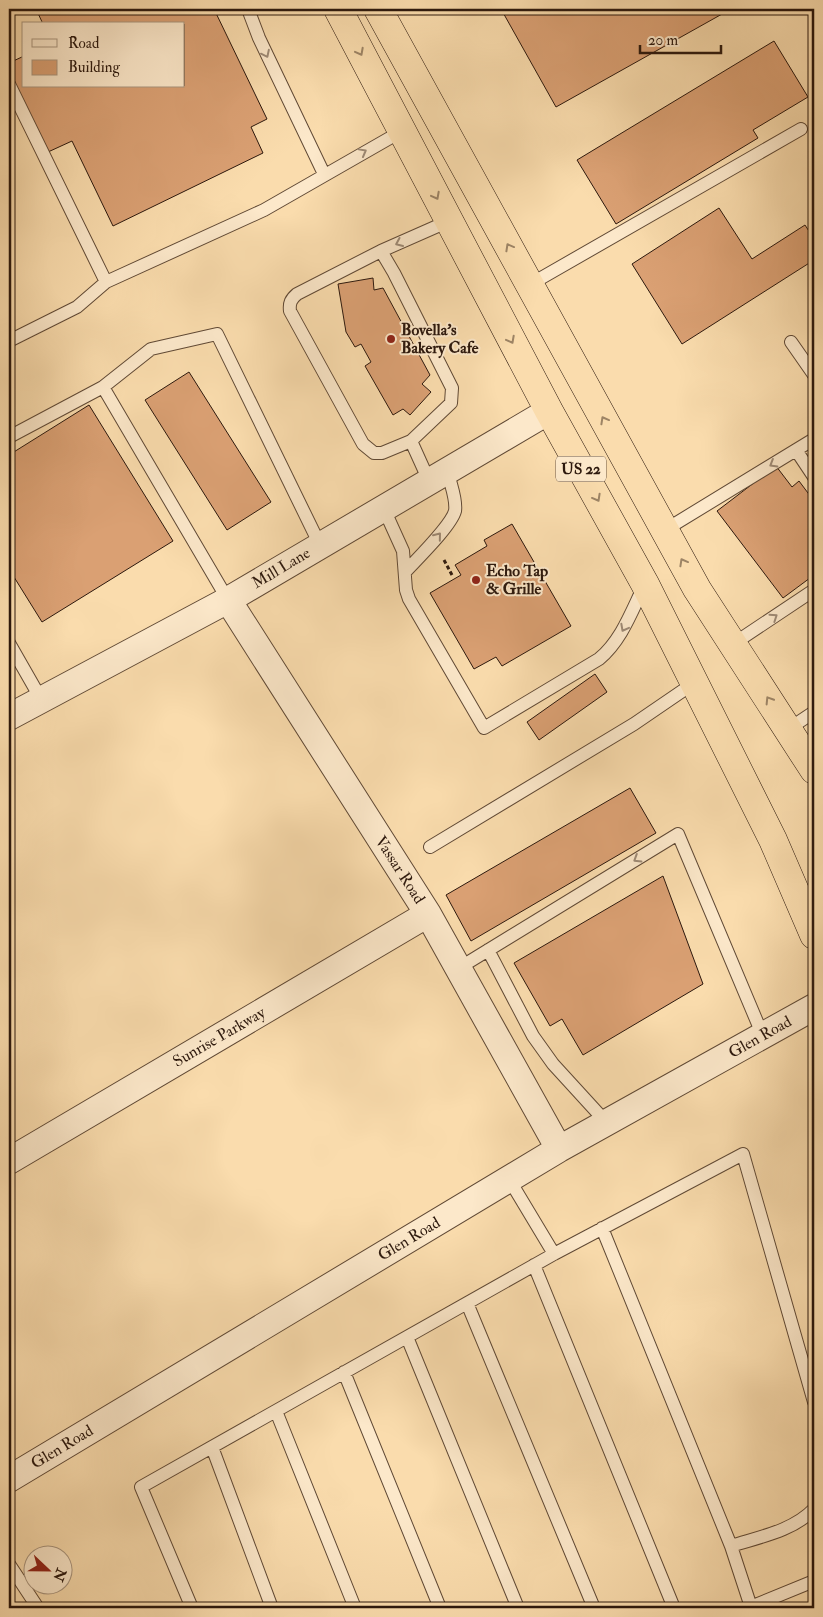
<svg xmlns="http://www.w3.org/2000/svg" width="823" height="1617" viewBox="0 0 823 1617" font-family="'IM FELL Double Pica',serif">
<style>
.building{fill:#daa073;stroke:#2c180d}
.lines{fill:none;stroke-linecap:round;stroke-linejoin:round}
.lane-casing{stroke:#604935;stroke-width:14}
.street-casing{stroke:#604935;stroke-width:28}
.highway-casing{stroke:#2c180d;stroke-width:29}
.path{stroke:#2c180d;stroke-width:3;stroke-dasharray:4 2.5;stroke-linecap:butt}
.lane{stroke:#fce8ca;stroke-width:12}
.street{stroke:#fce8ca;stroke-width:26}
.highway{stroke:#fadcad;stroke-width:28}
.oneway{stroke:#9d8465}
.oneway2{stroke:#9e8a75}
.poi-dot{fill:#8f2418;stroke:#fce8ca;stroke-width:2}
.labels{text-anchor:middle;dominant-baseline:central;stroke-width:4;stroke-linejoin:round;paint-order:stroke}
.shield{fill:#fce8ca;stroke:#6a5646;stroke-width:1}
.shield-label{font-size:15px;font-weight:bold;fill:#2c180d}
.poi-label{font-size:16px;font-weight:bold;fill:#2c180d;stroke:#fce8ca;text-anchor:start}
.street-label{font-size:16px;fill:#2c180d;stroke:#fce8ca}
</style>
<rect width="100%" height="100%" fill="#fadcad"/>
<filter id="stains"><feTurbulence type="fractalNoise" baseFrequency=".004" numOctaves="4"/><feColorMatrix values="0 0 0 0 .2 0 0 0 0 .09 0 0 0 0 .02 0 0 0 .5 -.17"/></filter>
<radialGradient id="worn" r=".72"><stop offset=".6" stop-color="#630" stop-opacity="0"/><stop offset="1" stop-color="#630" stop-opacity=".3"/></radialGradient>
<path class="building" d="M36,9H214L267,119L251,127L263,153L113,226L72,141L48,152L9,71V63L24,56V86H184V24H43Z
M501,9H731L556,107Z
M774,41L808,97L753,130L758,138L616,224L577,160Z
M719,208L752,259L805,225L814,239V260L682,344L632,264Z
M373,278L374,290L383,288L430,375L422,384L431,392L410,415L403,409L393,415L365,366L371,362L361,344L355,347L346,332L338,284Z
M189,372L271,502L227,530L145,400Z
M89,405L173,541L42,622L9,569V455Z
M776,466L792,487L799,481L814,501V575L783,598L717,511Z
M512,524L571,626L502,666L496,657L474,669L430,593L461,575L455,565L487,546L484,540Z
M595,674L607,692L539,740L527,722Z
M630,788L656,833L471,941L446,895Z
M663,876L703,984L583,1055L562,1019L550,1026L514,963Z"/>
<g class="lines">
<defs>
<path id="lane" d="M248,9L259,38L324,174
M9,84L106,282
M381,251L394,273L452,388L451,403L411,441L382,453H374L363,444L290,311C289,303 291,299 297,294Z
M381,251L449,221
M529,285L801,129
M9,341L77,307L106,282L264,210L402,131
M791,342L814,375
M103,387L151,349L217,334L320,545
M9,437L103,387L228,600
M411,441L430,483
M796,450L814,477
M384,509L403,551L406,590L409,599L484,728L599,659C622,640 632,610 645,584
M665,530L814,439
M405,572C417,559 451,526 455,511C457,499 450,484 448,472
M9,643L41,699
M733,644L814,590
M787,730L814,712
M430,847L634,724L694,683
M488,950L533,1036L553,1064L606,1122
M459,968L678,834L763,1036
M509,1179L554,1254
M602,1228L731,1546
M534,1265L674,1608
M467,1303L594,1608
M407,1337L518,1608
M344,1372L440,1608
M276,1411L355,1608
M212,1447L272,1608
M9,1564L38,1608
M751,1607L731,1546C759,1537 793,1531 814,1509
M192,1608L141,1487L554,1254L743,1154L814,1402
M748,1608L814,1581"/>
<path id="street" d="M228,600L428,914L559,1149
M9,717L228,600L549,411
M9,1161L428,914
M9,1479L559,1149L814,1007"/>
<path id="highway" d="M338,9L549,411L645,584L773,840L814,935
M378,9L697,589L814,770"/>
</defs>
<use href="#lane" class="lane-casing"/>
<use href="#street" class="street-casing"/>
<use href="#highway" class="highway-casing"/>
<path class="path" d="M444,560L452,575"/>
<use href="#lane" class="lane"/>
<use href="#street" class="street"/>
<use href="#highway" class="highway"/>
</g>
<defs><path id="oneway-chevron" d="M-2-3.5L2.5 0L-2 3.5" fill="none" stroke-width="1.6" stroke-linecap="round" stroke-linejoin="round" transform="scale(1.25)"/></defs>
<g class="oneway">
<use href="#oneway-chevron" transform="translate(360 52) rotate(62)"/>
<use href="#oneway-chevron" transform="translate(436 196) rotate(62)"/>
<use href="#oneway-chevron" transform="translate(509 247) rotate(-119)"/>
<use href="#oneway-chevron" transform="translate(511 340) rotate(62)"/>
<use href="#oneway-chevron" transform="translate(604 420) rotate(-119)"/>
<use href="#oneway-chevron" transform="translate(597 498) rotate(61)"/>
<use href="#oneway-chevron" transform="translate(683 562) rotate(-119)"/>
<use href="#oneway-chevron" transform="translate(769 700) rotate(-122)"/>
</g>
<g class="oneway2">
<use href="#oneway-chevron" transform="translate(266 54) rotate(64)"/>
<use href="#oneway-chevron" transform="translate(363 152) rotate(-29)"/>
<use href="#oneway-chevron" transform="translate(399 243) rotate(156)"/>
<use href="#oneway-chevron" transform="translate(773 464) rotate(149)"/>
<use href="#oneway-chevron" transform="translate(438 536) rotate(-51)"/>
<use href="#oneway-chevron" transform="translate(774 617) rotate(-34)"/>
<use href="#oneway-chevron" transform="translate(624 628) rotate(118)"/>
<use href="#oneway-chevron" transform="translate(637 859) rotate(148)"/>
</g>
<g class="poi-dot">
<circle cx="391" cy="339" r="5"/>
<circle cx="476" cy="580" r="5"/>
</g>
<g class="labels">
<rect class="shield" x="556" y="456.5" width="50" height="25" rx="4"/>
<g class="shield-label">
<text x="581" y="469">US 22</text>
</g>
<g class="poi-label">
<text x="401" y="330">Bovella's<tspan x="401" dy="18">Bakery Cafe</tspan></text>
<text x="486" y="571">Echo Tap<tspan x="486" dy="18">&amp; Grille</tspan></text>
</g>
<g class="street-label">
<text transform="translate(281 568) rotate(-31)">Mill Lane</text>
<text transform="translate(400 870) rotate(57)">Vassar Road</text>
<text transform="translate(219 1037) rotate(-30)">Sunrise Parkway</text>
<text transform="translate(760 1037) rotate(-29)">Glen Road</text>
<text transform="translate(409 1239) rotate(-31)">Glen Road</text>
<text transform="translate(62 1447) rotate(-31)">Glen Road</text>
</g>
</g>
<rect width="823" height="1617" fill="none" stroke="#fadcad" stroke-width="30"/>
<rect x="10" y="10" width="803" height="1597" fill="none" stroke="#2c180d" stroke-width="2.5"/>
<rect x="15" y="15" width="793" height="1587" fill="none" stroke="#2c180d"/>
<rect x="22" y="22" width="162" height="65" fill="#fce8ca" stroke="#a9957e"/>
<rect x="32" y="39" width="25" height="8" fill="#fce8ca" stroke="#a9957e"/>
<text x="68" y="48" font-size="15" fill="#2c180d">Road</text>
<rect x="32" y="60" width="25" height="15" fill="#daa073" stroke="#a9957e"/>
<text x="68" y="72" font-size="15" fill="#2c180d">Building</text>
<g transform="translate(48 1570) rotate(112)"><circle r="24" fill="#fce8ca" stroke="#a9957e"/>
<path d="M0-4L9 19L0 12L-9 19Z" fill="#8f2418"/>
<text y="-8" font-size="14" font-weight="bold" text-anchor="middle" fill="#2c180d">N</text>
</g>
<path d="M640 45v8h81v-8" fill="none" stroke="#2c180d" stroke-width="2.5"/>
<text x="648" y="45" font-size="15" fill="#2c180d" stroke="#fce8ca" stroke-width="4" paint-order="stroke">20 m</text>
<rect width="100%" height="100%" filter="url(#stains)"/>
<rect width="100%" height="100%" fill="url(#worn)"/>
</svg>
